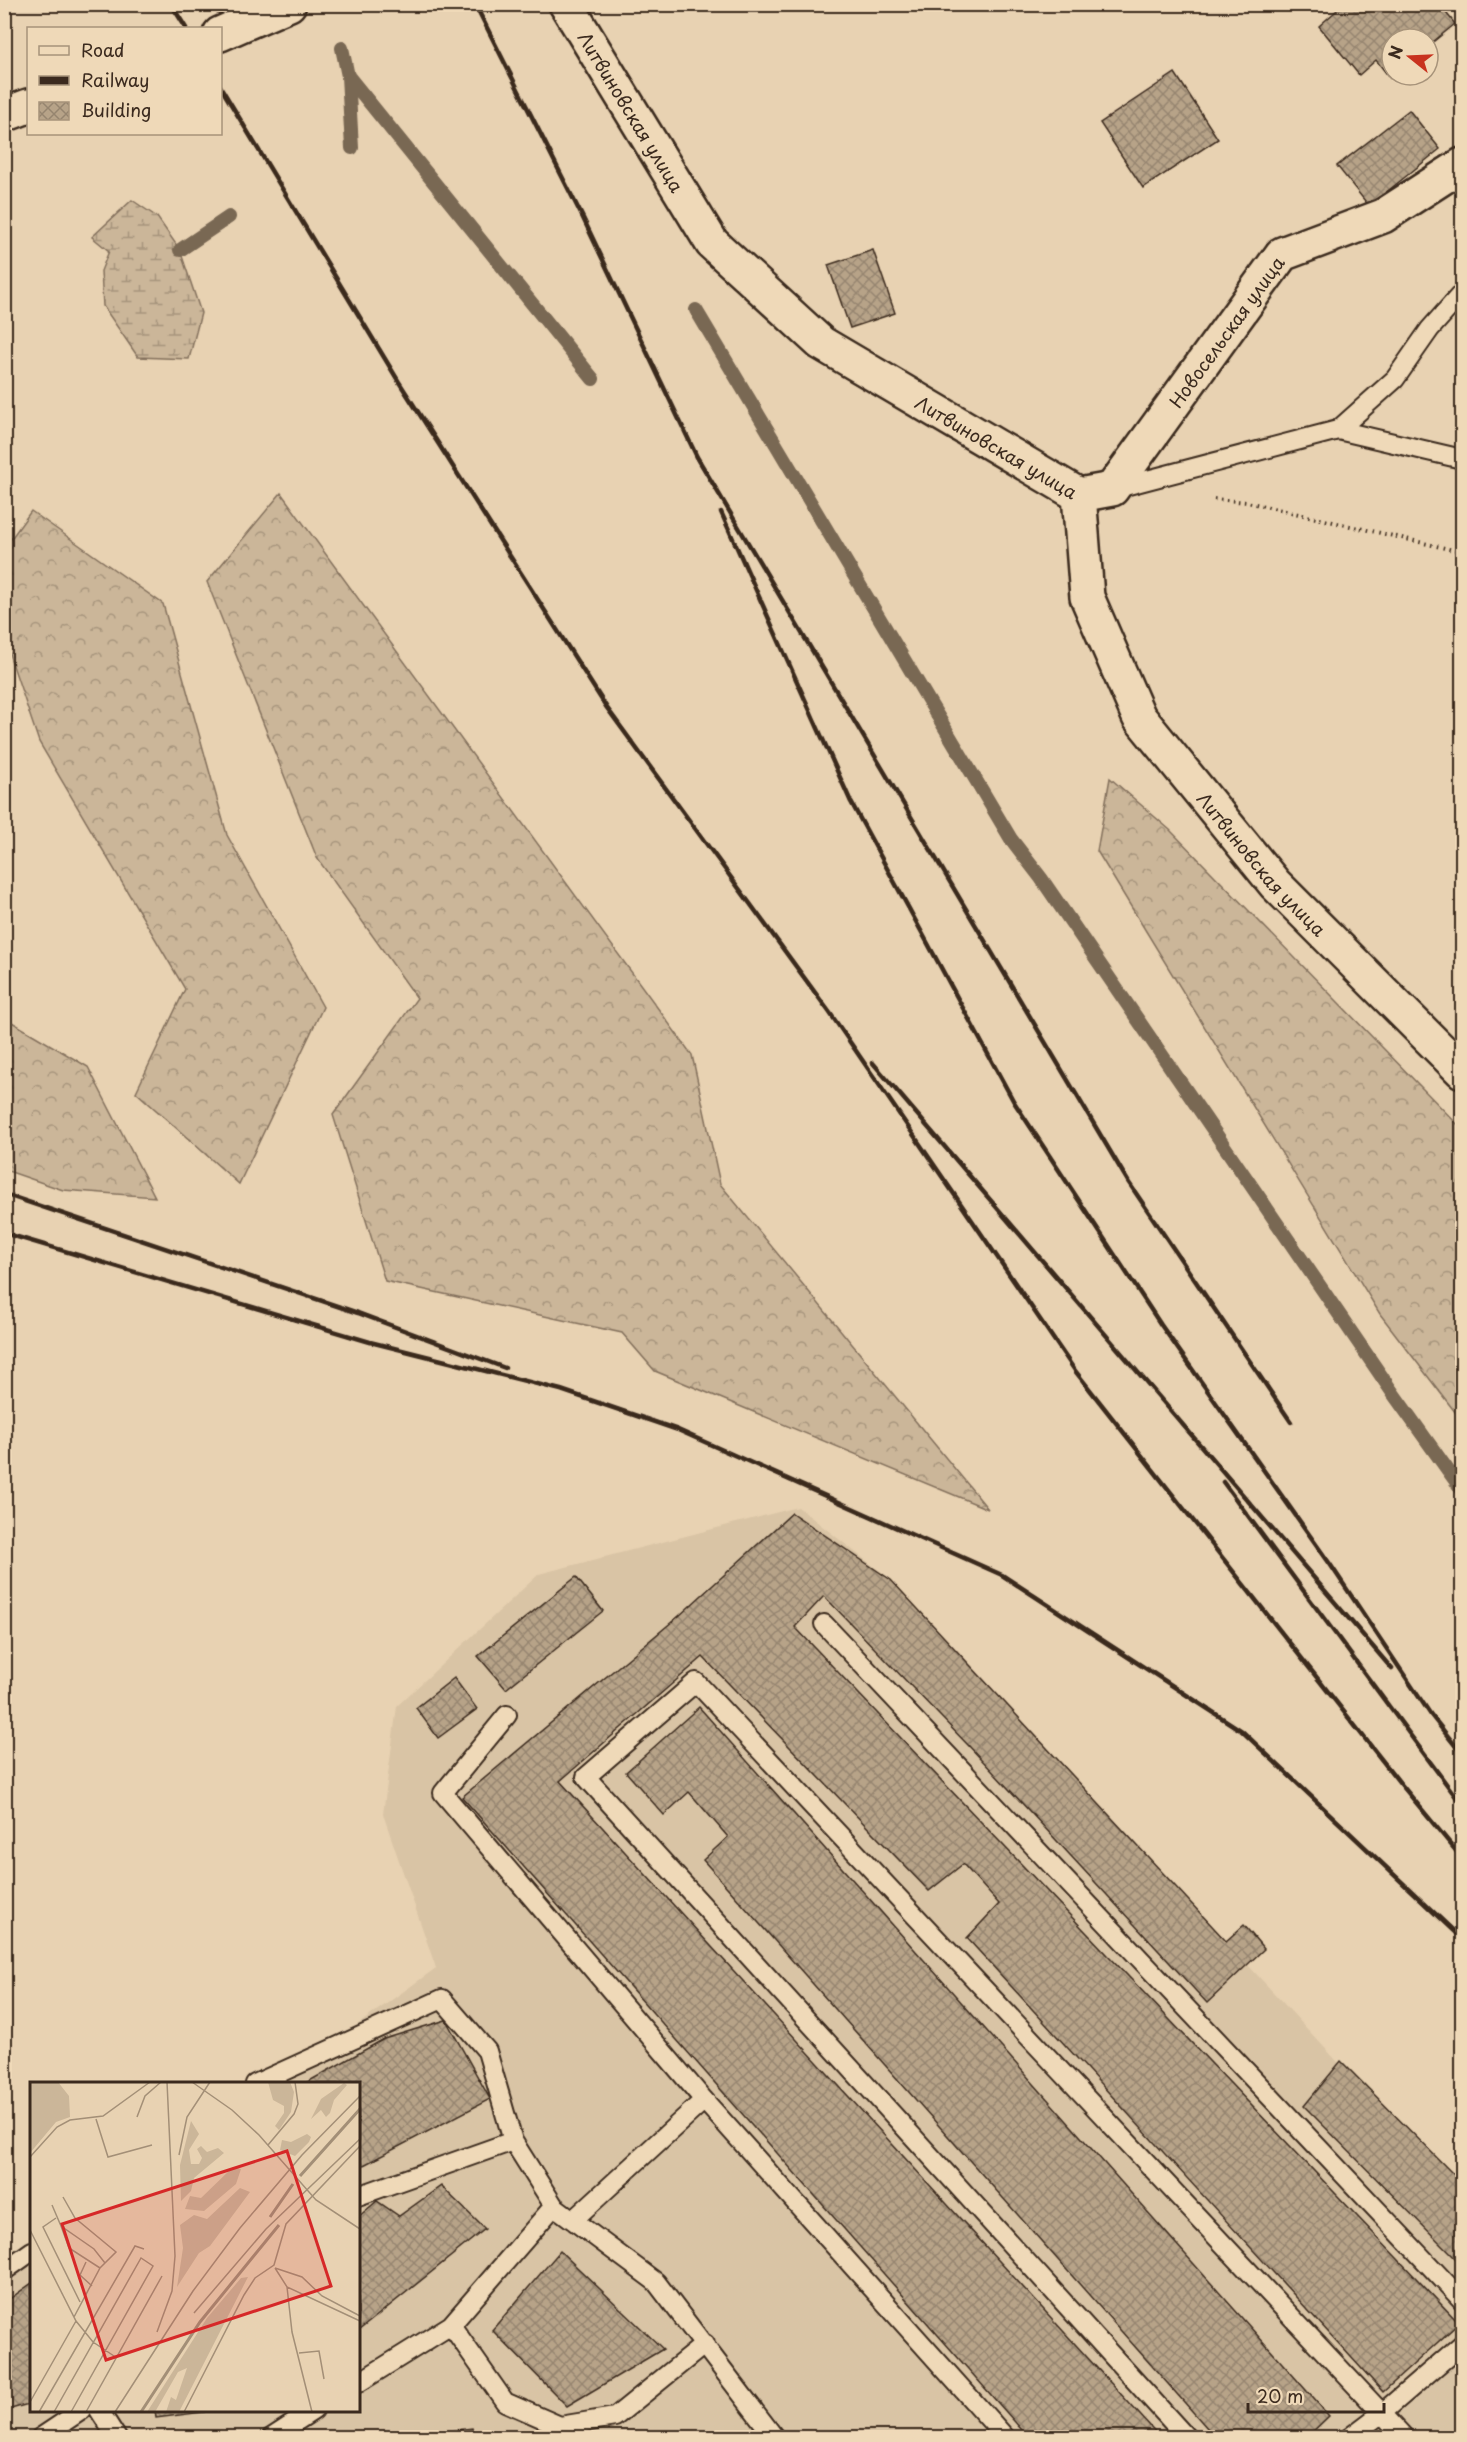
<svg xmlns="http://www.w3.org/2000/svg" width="1467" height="2442" viewBox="0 0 1467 2442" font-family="'Playpen Sans',sans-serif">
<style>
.built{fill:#d9c4a5}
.forest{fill:url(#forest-crowns);stroke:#83705c;stroke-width:1.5}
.wetland{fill:url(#wetland-marsh);stroke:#83705c;stroke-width:1.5}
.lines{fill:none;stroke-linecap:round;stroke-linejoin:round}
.stream{stroke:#796753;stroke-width:14}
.building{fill:url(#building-cross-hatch);stroke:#3b2a1e;stroke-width:1.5}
.service-casing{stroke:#3b2a1e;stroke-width:22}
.minor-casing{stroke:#3b2a1e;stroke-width:38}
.tertiary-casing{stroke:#3b2a1e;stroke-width:38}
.path{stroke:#3b2a1e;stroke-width:4;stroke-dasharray:1.5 4.5;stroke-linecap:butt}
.service{stroke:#efd9b8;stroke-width:18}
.minor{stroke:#efd9b8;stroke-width:33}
.tertiary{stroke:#efd9b8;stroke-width:33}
.rail{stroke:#3b2a1e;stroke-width:4.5}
.labels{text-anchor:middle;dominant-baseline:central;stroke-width:4.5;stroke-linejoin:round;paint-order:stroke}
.street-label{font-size:18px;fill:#3b2a1e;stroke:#efd9b8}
.inset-river{fill:none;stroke:#a38f77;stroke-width:3}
.inset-road{fill:none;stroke:#a38f77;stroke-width:1.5}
.view{fill:#d62828;fill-opacity:0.15;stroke:#d62828;stroke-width:3}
.inset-edge{fill:none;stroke:#3b2a1e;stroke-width:3}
</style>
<defs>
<pattern id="forest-crowns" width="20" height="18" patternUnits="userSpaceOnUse" patternTransform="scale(1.5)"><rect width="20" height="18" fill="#cbb699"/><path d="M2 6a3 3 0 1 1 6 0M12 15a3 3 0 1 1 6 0" fill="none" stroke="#a6947c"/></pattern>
<pattern id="wetland-marsh" width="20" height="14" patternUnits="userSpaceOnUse" patternTransform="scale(1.5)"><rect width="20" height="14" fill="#cbb699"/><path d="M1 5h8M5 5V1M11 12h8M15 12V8" fill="none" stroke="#a6947c"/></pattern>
<pattern id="building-cross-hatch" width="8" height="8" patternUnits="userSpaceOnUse" patternTransform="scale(1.5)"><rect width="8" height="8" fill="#b7a388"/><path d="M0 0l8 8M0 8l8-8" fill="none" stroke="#96856f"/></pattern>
</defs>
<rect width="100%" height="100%" fill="#e8d2b2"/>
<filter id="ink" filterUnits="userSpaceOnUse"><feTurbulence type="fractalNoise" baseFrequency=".0167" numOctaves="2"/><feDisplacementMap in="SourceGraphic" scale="12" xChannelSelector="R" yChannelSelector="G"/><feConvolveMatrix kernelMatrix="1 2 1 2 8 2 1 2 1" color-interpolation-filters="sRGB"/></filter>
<g filter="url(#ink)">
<path class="built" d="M798,1507L891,1580L1462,2196V2437H5L4,2281L9,2280L31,2263L32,2410H358V2084L277,2083L436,1968L383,1814L397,1706L539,1574Z"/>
<path class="forest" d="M281,493L692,1055L720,1184L988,1509L655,1371L622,1333L385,1281L333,1115L417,998L317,858L207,582Z
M31,511L163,604L227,835L323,1007L239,1184L136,1092L185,989L39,742L5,642V547Z
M1110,778L1170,830L1462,1129V1421L1380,1314L1097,851Z
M5,1018L88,1067L155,1197L63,1190L5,1170Z"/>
<path class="wetland" d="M132,200L157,217L180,250L201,313L189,359L138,357L103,306L101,271L109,251L92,237Z"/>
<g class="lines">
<path class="stream" d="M342,48L348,76L593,379
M348,76L352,148
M180,250L229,217
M696,310L1011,839L1041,878L1395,1396L1462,1490"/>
</g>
<path class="building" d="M1344,4H1439L1455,24L1428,46V39H1392L1393,75L1390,78L1376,60L1359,75L1319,26Z
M1175,73L1218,139L1143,188L1100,123Z
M1409,110L1440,149L1369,206L1337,166Z
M873,250L895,313L850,328L828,265Z
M792,1513L891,1580L1226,1941L1244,1925L1264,1949L1207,2003L969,1746L824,1596L795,1627L1459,2323L1383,2392L967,1938L999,1904L963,1864L929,1891L703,1657L560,1781L1161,2438H1029L462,1797L679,1616Z
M576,1577L603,1611L506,1689L478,1656Z
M454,1678L477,1709L438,1738L416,1708Z
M699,1707L1329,2416L1306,2438H1216L703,1860L728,1837L689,1792L664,1815L626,1772Z
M446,2020L490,2099L358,2168V2084H304L384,2039Z
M1341,2061L1462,2183V2265L1304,2106Z
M441,2186L485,2229L358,2331V2217L377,2201L399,2216Z
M560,2251L663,2349L567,2406L492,2330Z
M32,2283V2403L4,2411V2303Z
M155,2410H203L204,2412L156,2418Z
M472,2428L473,2438H394Z
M731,2432L732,2438H687Z"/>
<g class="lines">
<defs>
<path id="service" d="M1338,430L1462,459
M1113,489L1338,430L1395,379L1430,329L1462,293
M824,1624L1462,2300
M507,1715L443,1793L704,2100L1006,2438
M255,2084L442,1999L487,2051L513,2141L554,2206L656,2282L775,2438
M358,2196L513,2141
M573,2220L704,2100
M4,2271L32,2251
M451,2325L505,2402L560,2426L615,2417L705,2344
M358,2383L451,2325L554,2206
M99,2410L117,2438
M40,2438L82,2410
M271,2438L314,2410
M1187,2438L586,1777L696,1682L1405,2438
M1349,2438L1382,2413L1462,2344"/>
<g id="minor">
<path id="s1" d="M566,4L712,243L821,343L1079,495L1087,597L1139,717L1275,884L1462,1071"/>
<path id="s2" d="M1079,495L1112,489L1282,254L1383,216L1462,165"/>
</g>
<path id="tertiary" d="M220,34L289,4
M4,115L28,106"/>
</defs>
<use href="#service" class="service-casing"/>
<use href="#minor" class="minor-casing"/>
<use href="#tertiary" class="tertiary-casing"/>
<path class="path" d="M1214,499L1247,502L1462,552"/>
<use href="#service" class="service"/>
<use href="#minor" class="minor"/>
<use href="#tertiary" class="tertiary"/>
<path class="rail" d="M171,4L186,28
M475,4L583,218L697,457L1129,1183L1291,1422
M220,86L399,382L607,708L830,1013L1076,1372L1400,1783L1462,1858
M721,512L851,802L1014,1102L1161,1325L1330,1564L1431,1715L1462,1754
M873,1063L1392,1669
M4,1194L358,1313L505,1368
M4,1233L370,1342L561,1390L678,1430L1002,1575L1242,1731L1462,1939
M1223,1482L1462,1805"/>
</g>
</g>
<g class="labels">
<g class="street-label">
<text stroke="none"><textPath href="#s1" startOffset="126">Литвиновская улица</textPath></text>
<text stroke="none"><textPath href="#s2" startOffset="228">Новосельская улица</textPath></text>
<text stroke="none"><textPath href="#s1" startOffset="632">Литвиновская улица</textPath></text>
<text stroke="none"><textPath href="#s1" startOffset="1152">Литвиновская улица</textPath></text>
</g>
</g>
<g transform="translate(30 2082)">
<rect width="330" height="330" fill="#e8d2b2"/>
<path d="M0,0H28L39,14L40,35L26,40L0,71Z" fill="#cbb699"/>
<path d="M238,0H260L264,10L261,30L249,48L245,44L254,31V24L243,18ZM314,1L317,3L304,18L300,31L296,35L291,28L281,37L291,17ZM161,39L169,52L159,68L161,82H169L172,76L167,67L171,64L177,70L188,66L194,71L164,96L161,109L151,119L150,83ZM203,85L211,87L206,102L174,129L155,127L160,114L171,116ZM210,106L220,110L180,164L169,171L147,205L153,166L150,143L164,133L177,137ZM218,195L149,330H136L141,315L146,318L157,286L148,290L125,330H117L177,236L211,196Z" fill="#cbb699"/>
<path d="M277,52L281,55L279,60L265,74L250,68L252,58L261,60Z" fill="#cbb699"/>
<path class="inset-river" d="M270,94L330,27M240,135L263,102M111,330L170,240L249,143"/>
<path class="inset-road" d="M162,0L202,28L229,53L286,118L330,147M107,35L115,14L131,0M66,37L78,75L122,63M238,63L264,32L268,22L265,0M149,73L157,35L180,0M0,75L27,45L40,38L73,34L120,0M33,115L45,136L86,170L70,186L44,235M22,123L31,144L64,167L75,181M26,136L13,145L50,220M31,144L39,166L70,186M0,148L46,239L63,260L87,276M56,180L50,193L62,204M245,186L257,205L330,239M245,186L272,195L292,214L330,234M257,205L262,250L282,330M164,231L236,147L330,57M127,250L142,209L145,174L137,0M269,271L289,269L294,297M0,320L46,239M9,330L105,164L114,167M24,330L111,176L123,184L41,330M56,330L132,194M85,330L163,209L210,146L272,73L330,14M154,330L214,213L225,196L244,183L256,142L330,64"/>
<path class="view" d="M257,69L301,204L76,278L32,142Z"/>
<rect width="330" height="330" class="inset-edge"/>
</g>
<rect width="1467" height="2442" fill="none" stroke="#efd9b8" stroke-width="24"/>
<rect x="12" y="12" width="1443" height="2418" fill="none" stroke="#3b2a1e" stroke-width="2" filter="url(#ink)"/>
<rect x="27" y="27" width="195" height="108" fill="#efd9b8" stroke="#a7937a" stroke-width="1.5"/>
<rect x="39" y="46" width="30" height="9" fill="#efd9b8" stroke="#a7937a" stroke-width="1.5"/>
<text x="81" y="57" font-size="18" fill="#3b2a1e">Road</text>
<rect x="39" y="76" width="30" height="9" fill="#3b2a1e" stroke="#a7937a" stroke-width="1.5"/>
<text x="81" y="87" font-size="18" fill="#3b2a1e">Railway</text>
<rect x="39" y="102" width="30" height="18" fill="url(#building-cross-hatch)" stroke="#a7937a" stroke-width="1.5"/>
<text x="81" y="117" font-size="18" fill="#3b2a1e">Building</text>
<g transform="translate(1410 57) rotate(288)"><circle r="28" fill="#efd9b8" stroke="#a7937a" stroke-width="1.5"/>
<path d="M0-4.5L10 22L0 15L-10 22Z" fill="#c8321e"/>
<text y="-9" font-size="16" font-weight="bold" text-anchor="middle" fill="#3b2a1e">N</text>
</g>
<path d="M1248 2403v9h136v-9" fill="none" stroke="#3b2a1e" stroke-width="3"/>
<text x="1257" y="2403" font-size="18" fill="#3b2a1e" stroke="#efd9b8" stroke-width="4.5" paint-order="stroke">20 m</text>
</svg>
